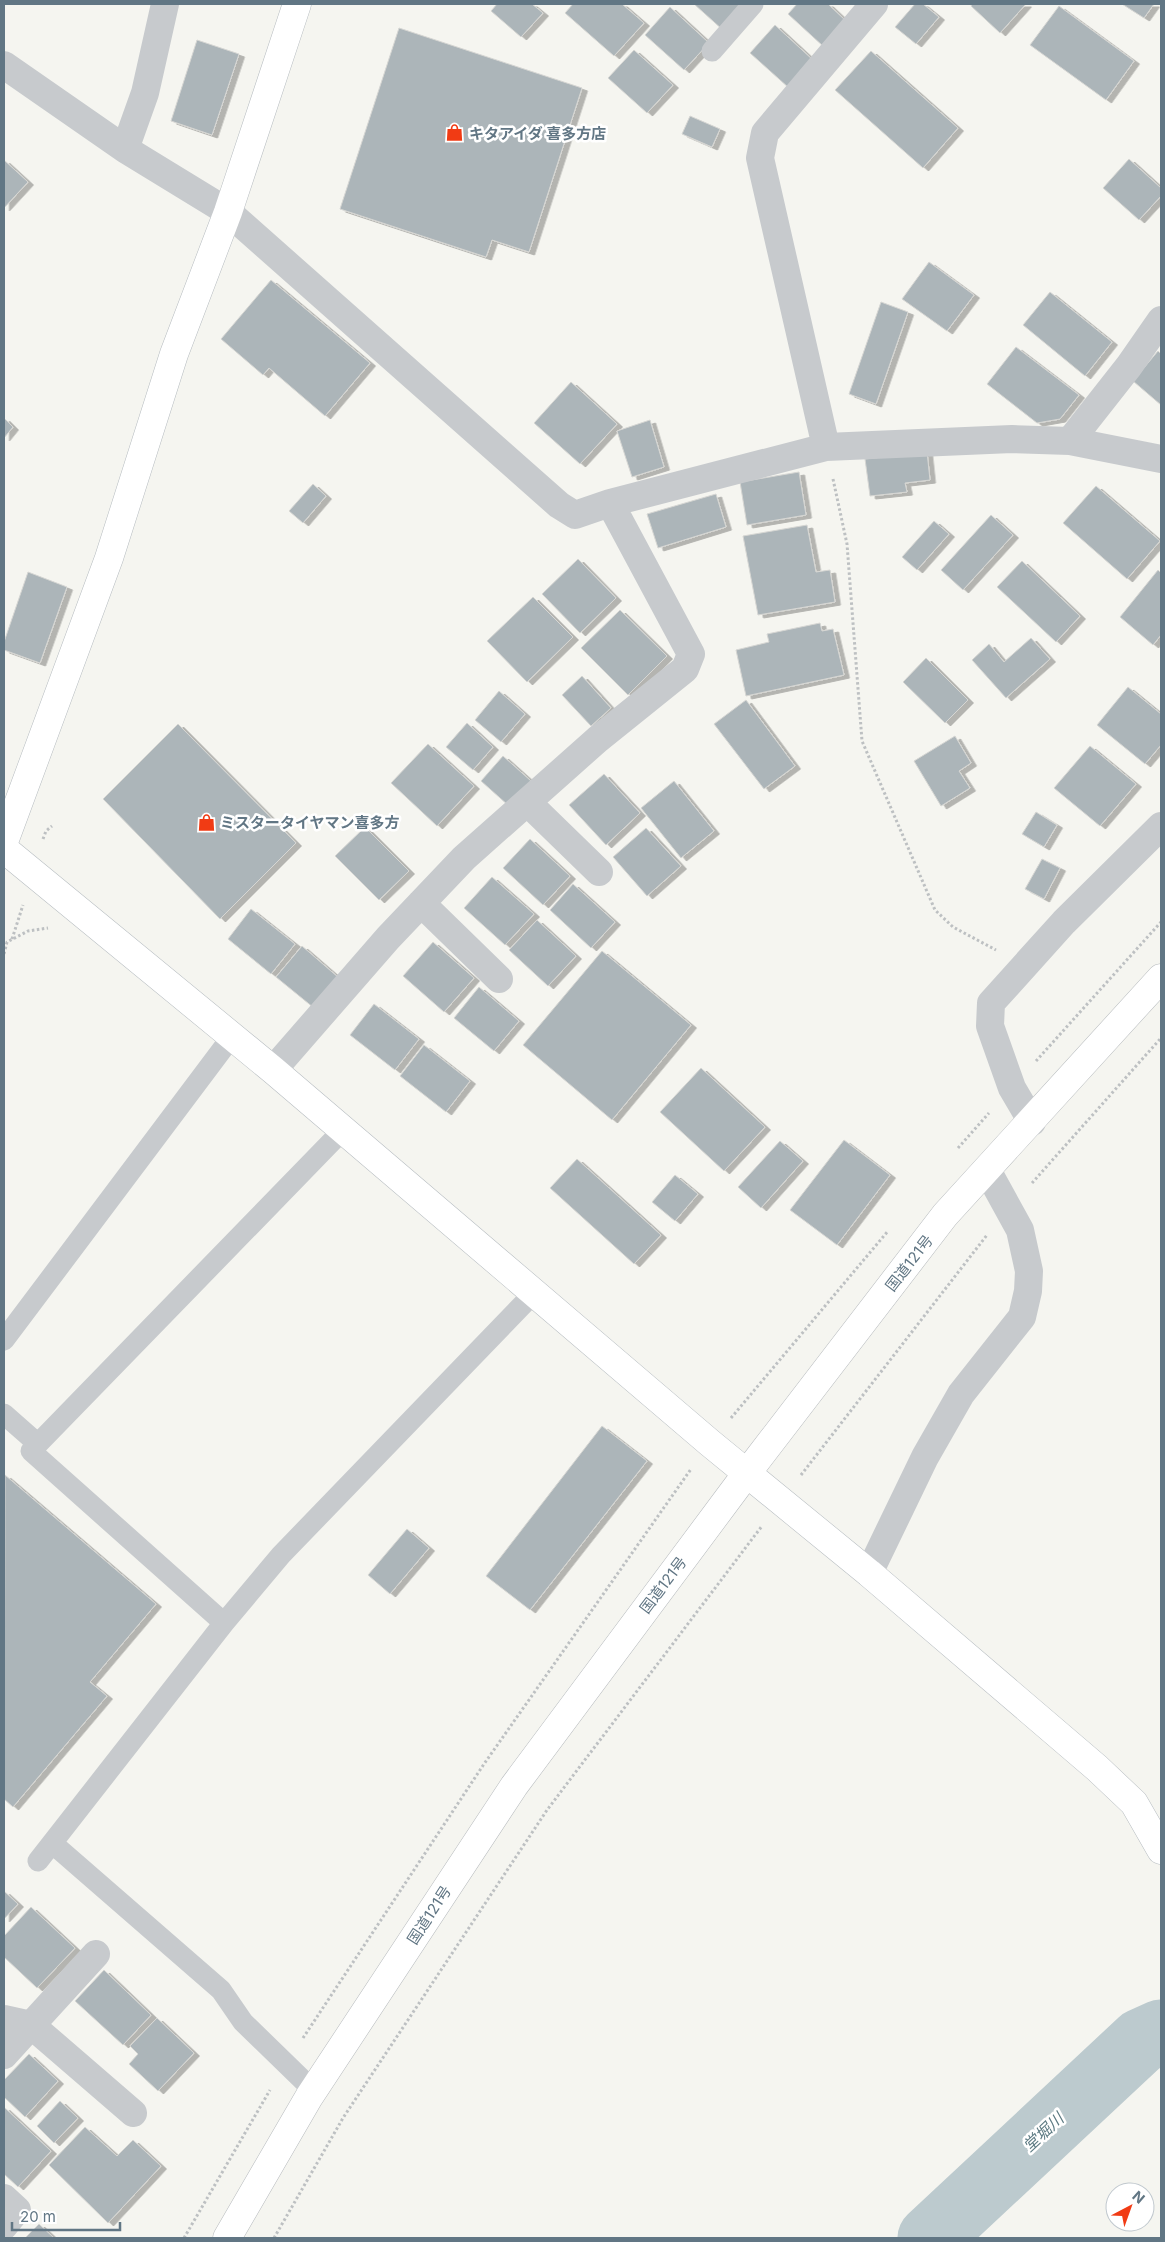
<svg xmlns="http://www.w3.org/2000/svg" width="1165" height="2242" viewBox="0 0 1165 2242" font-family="Inter,'Noto Sans JP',sans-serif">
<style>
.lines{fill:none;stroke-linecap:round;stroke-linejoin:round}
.river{stroke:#bccace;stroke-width:65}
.building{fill:#acb5b9;stroke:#d6d6d3;filter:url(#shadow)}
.secondary-casing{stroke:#b6bcc0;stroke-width:29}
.highway-casing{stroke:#b6babd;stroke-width:29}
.path{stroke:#bdc0c2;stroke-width:3;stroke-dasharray:2.5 2.5;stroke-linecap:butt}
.lane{stroke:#c7cacd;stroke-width:21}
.street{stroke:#c7cacd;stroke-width:28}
.secondary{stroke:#fff;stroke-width:28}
.highway{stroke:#fff;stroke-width:28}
.labels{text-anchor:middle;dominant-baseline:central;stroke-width:5;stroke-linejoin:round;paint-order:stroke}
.poi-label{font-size:15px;font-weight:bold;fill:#617684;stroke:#fff;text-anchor:start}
.street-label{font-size:15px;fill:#617684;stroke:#fff}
.water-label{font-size:16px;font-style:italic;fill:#5c7a82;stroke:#fff}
</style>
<defs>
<filter id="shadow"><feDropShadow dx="5.5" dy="3" stdDeviation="0" flood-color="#0004"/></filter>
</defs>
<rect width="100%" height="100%" fill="#f5f5f0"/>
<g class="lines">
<path class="river" d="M930,2238L1141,2041L1161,2032"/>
</g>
<path class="building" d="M497,4H532L543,13L521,37L491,11Z
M573,4H622L644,23L614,56L565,13Z
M694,4H749L724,31Z
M797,4H828L847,22L824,47L788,14Z
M915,4H923L939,17L916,44L895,27Z
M972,4H1026L1000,33L971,6Z
M1122,4H1154L1144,18Z
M1059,6L1134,61L1106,100L1030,45Z
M670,7L709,43L684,70L645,35Z
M775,25L814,61L789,88L750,53Z
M399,28L582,88L529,252L492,240L486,257L340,209Z
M197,40L239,54L212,135L171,121Z
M634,50L673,85L647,113L608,78Z
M871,51L958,128L923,168L835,90Z
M690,116L720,129L712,147L682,134Z
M1129,159L1161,188V196L1139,220L1103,188Z
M4,160L28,182L4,208Z
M929,262L974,295L947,331L902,299Z
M271,280L370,363L325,416L269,368L263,375L221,339Z
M1050,292L1112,342L1085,376L1023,325Z
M881,302L908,312L876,404L849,394Z
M1016,347L1079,395L1060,419L1037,423L987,384Z
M1158,351L1161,354V405L1133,381Z
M571,382L617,424L580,464L534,423Z
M4,418L13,427L4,438Z
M650,420L664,467L632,477L617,431Z
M927,452L930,480L905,483L907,492L870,496L865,459Z
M799,472L806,515L747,525L740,482Z
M313,484L326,496L303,523L289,511Z
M1096,486L1160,541L1127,579L1063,523Z
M716,494L726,527L658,548L647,514Z
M991,515L1013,535L963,590L941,570Z
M934,521L949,534L917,570L902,557Z
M807,525L816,572L830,570L835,602L758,615L743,536Z
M578,559L616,598L580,633L542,594Z
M1022,561L1080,616L1056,642L997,587Z
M1158,570L1161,573V635L1153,645L1120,617Z
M28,572L67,587L40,663L4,650V642Z
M533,597L573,637L527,682L487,641Z
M620,610L667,656L628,695L581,648Z
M820,623L822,631L833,629L844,675L746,696L736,650L769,642L767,634Z
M1031,638L1050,659L1006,698L972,660L989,644L1004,662Z
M926,658L968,700L945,723L903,682Z
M582,676L611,708L591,726L562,695Z
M1128,687L1161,714V745L1145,764L1097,725Z
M499,691L525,714L501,742L475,720Z
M746,700L795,766L764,789L714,724Z
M467,723L493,747L473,770L446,747Z
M178,724L296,843L220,919L103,799Z
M955,736L971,763L959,771L970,788L941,806L914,761Z
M428,744L474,786L437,826L391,783Z
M1090,746L1136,784L1100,826L1054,788Z
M503,756L531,781L509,806L481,781Z
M604,774L640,813L606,845L569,805Z
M674,781L714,831L681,858L641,808Z
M1036,812L1057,825L1044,847L1022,834Z
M365,827L409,871L379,900L335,856Z
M646,828L681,866L647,896L613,857Z
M530,839L570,876L543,905L503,868Z
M1042,859L1060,868L1044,899L1025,889Z
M492,877L534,914L505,945L464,908Z
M573,884L615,922L591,948L550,910Z
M251,909L295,944L271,974L228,939Z
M537,920L576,956L548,986L509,950Z
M433,942L474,978L444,1012L403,976Z
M302,946L339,978L314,1008L276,977Z
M602,951L691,1025L612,1120L523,1045Z
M479,987L519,1021L494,1051L454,1018Z
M374,1004L419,1039L395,1070L350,1035Z
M424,1045L470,1081L446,1112L400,1076Z
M701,1068L765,1127L724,1171L660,1112Z
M844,1140L890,1175L837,1245L790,1210Z
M780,1141L803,1161L761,1208L738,1187Z
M577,1159L661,1235L634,1264L550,1188Z
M675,1175L698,1194L675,1221L652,1202Z
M602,1426L647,1461L530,1610L486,1576Z
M5,1475L156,1604L90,1682L107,1696L13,1807L4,1799Z
M407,1529L429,1548L390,1594L368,1575Z
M4,1891L18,1904L4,1919Z
M31,1907L75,1948L37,1988L4,1957V1936Z
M104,1970L151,2015L123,2045L75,2001Z
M157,2018L194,2053L158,2091L129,2064L138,2054L130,2046Z
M29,2054L58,2081L25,2117L4,2097V2080Z
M60,2101L78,2118L54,2143L37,2126Z
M4,2107L51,2151L18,2187L4,2174Z
M85,2127L117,2156L133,2140L161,2166L108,2223L49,2165Z
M39,2224L54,2238H25Z"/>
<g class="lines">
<defs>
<path id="secondary" d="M4,842L109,558L174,354L228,212L297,4
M4,849L273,1070L710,1443L869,1573L1097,1768L1134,1803L1161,1850"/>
<path id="highway" d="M227,2238L309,2097L514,1786L747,1473L945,1215L1161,978"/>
</defs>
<use href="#secondary" class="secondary-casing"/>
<use href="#highway" class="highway-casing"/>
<path class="path" d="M833,479L847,544L862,741L935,910L953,927L996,950
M43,839L46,831L52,826
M12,939L23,905
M4,954L7,942L28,931L48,928
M1036,1061L1161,922
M958,1148L989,1113
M1032,1183L1161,1038
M731,1418L888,1231
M801,1475L987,1235
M303,2038L484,1764L691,1469
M184,2238L270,2090
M274,2238L343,2118L547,1810L762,1526"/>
<path class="lane" d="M712,51L753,4
M4,1340L224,1047
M4,1414L38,1444
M224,1623L31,1451L343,1130
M52,1843L221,1990L243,2022L313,2090
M38,1861L224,1623L281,1555L534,1293"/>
<path class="street" d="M4,65L125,149L228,212L559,505L575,515L610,503L826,447L1012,439L1070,441L1161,459
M125,149L145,93L165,4
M1070,441L1129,366L1161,320
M826,447L760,158L765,133L874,4
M527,802L599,872
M421,903L499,979
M273,1070L388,938L464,858L598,739L685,669L691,654L610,503
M1032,1122L1012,1088L990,1026L991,1003L1064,922L1161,826
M869,1573L925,1457L961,1394L1022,1317L1028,1291L1029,1271L1020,1230L987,1170
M4,2019L31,2025L133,2113
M4,2055L96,1954
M4,2198L17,2210L4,2226"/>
<use href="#secondary" class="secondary"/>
<use href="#highway" class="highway"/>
</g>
<defs>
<symbol id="shop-bare" viewBox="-9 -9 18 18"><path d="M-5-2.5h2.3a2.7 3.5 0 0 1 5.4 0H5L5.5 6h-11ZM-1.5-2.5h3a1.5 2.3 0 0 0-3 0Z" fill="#f13b14" stroke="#fff" stroke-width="2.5" paint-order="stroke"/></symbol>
</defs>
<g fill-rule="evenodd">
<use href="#shop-bare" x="442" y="120" width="25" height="25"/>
<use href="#shop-bare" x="194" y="810" width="25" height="25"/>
</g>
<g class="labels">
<g class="poi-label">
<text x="469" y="133">キタアイダ 喜多方店</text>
<text x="220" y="822">ミスタータイヤマン喜多方</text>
</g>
<g class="street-label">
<text transform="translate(909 1263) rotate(-52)">国道121号</text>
<text transform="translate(663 1585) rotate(-53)">国道121号</text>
<text transform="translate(429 1915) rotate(-57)">国道121号</text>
</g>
<g class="water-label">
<text transform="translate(1043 2132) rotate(-43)">堂堀川</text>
</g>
</g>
<rect width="1165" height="2242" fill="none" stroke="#617684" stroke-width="10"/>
<g transform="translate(1130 2207) rotate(41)"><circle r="24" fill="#ffffff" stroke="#c0c8ce"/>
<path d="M0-4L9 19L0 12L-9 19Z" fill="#f13b14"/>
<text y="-8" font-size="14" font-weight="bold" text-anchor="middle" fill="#617684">N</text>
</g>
<path d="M12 2222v8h108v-8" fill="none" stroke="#617684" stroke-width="2.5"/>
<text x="20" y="2222" font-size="15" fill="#617684" stroke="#ffffff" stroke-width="4" paint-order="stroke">20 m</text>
</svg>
